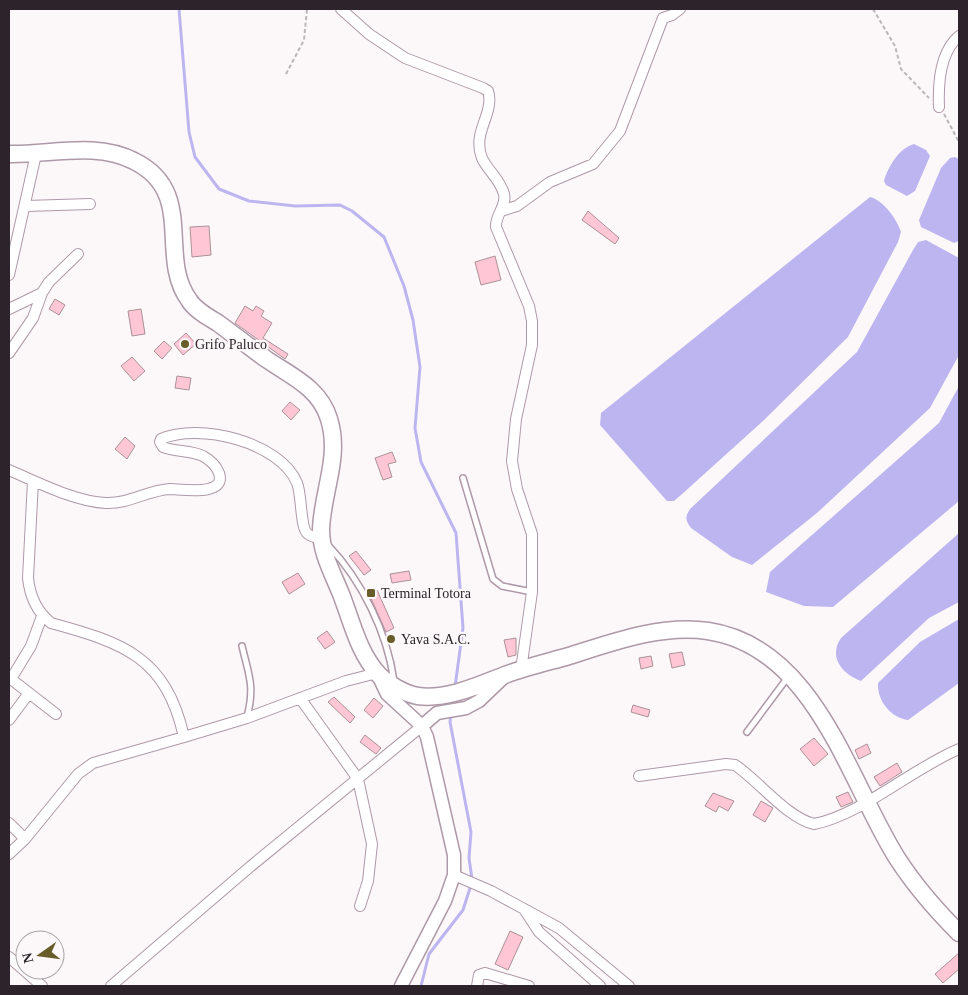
<svg xmlns="http://www.w3.org/2000/svg" width="968" height="995" viewBox="0 0 968 995" font-family="'Times New Roman',serif">
<style>
.water{fill:#bdb5ef}
.lines{fill:none;stroke-linecap:round;stroke-linejoin:round}
.stream{stroke:#bdb5ef;stroke-width:3}
.building{fill:#ffc7d5;stroke:#aa9197}
.service-casing{stroke:#ae99a7;stroke-width:8}
.minor-casing{stroke:#ae99a7;stroke-width:12}
.tertiary-casing{stroke:#ae99a7;stroke-width:15}
.trunk-casing{stroke:#ae99a7;stroke-width:19}
.path{stroke:#bbb6b9;stroke-width:2;stroke-dasharray:4 2.5;stroke-linecap:butt}
.service{stroke:#fff;stroke-width:5}
.minor{stroke:#fff;stroke-width:10}
.tertiary{stroke:#fff;stroke-width:12}
.trunk{stroke:#fff;stroke-width:16}
.poi-dot{fill:#685c29;stroke:#fcf8fa;stroke-width:2}
.labels{text-anchor:middle;dominant-baseline:central;stroke-width:4.5;stroke-linejoin:round;paint-order:stroke}
.poi-label{font-size:14px;fill:#2c242a;stroke:#fcf8fa;text-anchor:start}
</style>
<rect width="100%" height="100%" fill="#fcf8fa"/>
<path class="water" d="M914,144L926,150L930,156L915,191L907,196L886,185L884,181C888,167 899,148 914,144Z
M955,157L959,159V241L954,243L921,227L919,220L941,168L950,158Z
M870,197C883,200 897,219 901,232L898,242L848,337L763,421L681,495L674,501H667L600,425L601,413Z
M926,240L959,258V355L930,408L817,513L752,565L732,557L691,528C685,520 685,517 690,509L857,352L913,250L918,242Z
M959,386V501L833,607L804,606L766,592L770,572L939,423Z
M959,533V602L929,618L861,681C842,674 828,657 841,638Z
M959,619V683L908,720C891,718 877,701 878,683L920,642Z"/>
<g class="lines">
<path class="stream" d="M179,9L189,132L195,157L219,189L249,201L295,206L340,205L352,211L384,237L404,286L413,320L420,367L415,428L421,462L456,533L463,628L455,687
M451,713L450,722L471,832L469,858L472,879
M421,986L429,954L463,910L471,885"/>
</g>
<path class="building" d="M588,211L619,238L615,244L582,220Z
M209,226L211,255L192,257L190,227Z
M495,256L501,280L481,285L475,262Z
M55,299L65,305L59,315L49,309Z
M245,306L253,311L256,306L264,311L261,316L272,323L263,338L288,354L285,359L235,323Z
M141,309L145,334L132,336L128,311Z
M186,333L196,344L183,355L174,344Z
M164,341L172,348L162,359L154,351Z
M132,357L145,371L134,381L121,366Z
M177,376L191,378L189,390L175,388Z
M290,402L300,410L291,420L282,411Z
M125,437L135,446L127,459L115,449Z
M392,452L396,462L388,464L392,477L383,480L375,458Z
M356,551L371,570L364,575L349,556Z
M409,571L411,580L392,583L390,574Z
M298,573L305,584L289,594L282,582Z
M377,590L394,628L386,632L369,594Z
M327,631L335,642L325,649L317,638Z
M516,638V655L508,657L504,640Z
M682,652L685,665L672,668L669,654Z
M651,656L653,666L641,669L639,658Z
M334,697L355,717L350,723L328,702Z
M374,698L383,706L373,718L364,710Z
M633,705L650,710L648,717L631,712Z
M365,735L381,748L376,754L360,742Z
M814,738L828,754L814,766L800,749Z
M867,744L871,753L859,759L855,750Z
M897,763L902,772L880,786L874,777Z
M848,792L853,802L841,807L836,797Z
M713,793L734,801L728,811L719,806L716,812L705,806Z
M761,801L773,808L765,822L753,815Z
M510,931L523,937L508,970L495,964Z
M959,953V969L943,983L935,974Z"/>
<g class="lines">
<defs>
<path id="service" d="M463,478L493,579L502,586L532,592
M328,545C362,581 387,632 394,681
M242,646C249,676 255,686 247,717
M747,732L788,677"/>
<path id="minor" d="M341,9L369,34L405,58L483,88L488,91C493,106 483,121 480,136C475,166 497,170 504,194C507,206 495,215 496,227L529,306L532,321V345L516,419L512,461L517,489L532,534V592L521,670
M939,107C938,84 940,52 959,36
M26,206L90,204
M501,211L517,206L550,182L593,164L620,131L663,18L672,15L680,9
M9,275L36,154
M9,309L42,293L49,282L78,254
M9,353L33,318L42,293
M9,470C37,482 76,502 106,503C129,504 148,490 170,489C181,489 227,497 219,473C216,465 210,460 203,456C191,450 175,452 163,447L160,442L161,439C199,422 280,442 297,483C302,494 300,529 308,534C312,537 318,538 322,539
M9,678L11,679L31,646L42,616
M11,679L56,714
M300,698L358,779L372,844L368,881L360,906
M9,720L29,693
M184,737L247,718L346,681L377,673
M639,776L726,764L735,765C759,781 786,817 814,824C861,815 913,768 959,749
M9,823L25,839
M9,854L25,839L78,774L93,763L184,737C166,657 124,643 51,623C37,612 30,597 28,578L33,481
M454,875L491,891L559,928L629,986
M524,909L539,932L600,986
M9,957L42,986
M111,986L251,866L422,726
M477,986L479,975L485,973L529,986"/>
<path id="tertiary" d="M378,675L387,694L422,726L427,737L454,855V875L445,901L401,986
M422,726L437,713L466,708L479,701L503,678"/>
<path id="trunk" d="M9,154C50,155 96,141 134,161C197,192 157,256 189,300C195,310 208,317 218,323C234,335 250,347 266,359C291,376 320,388 329,419C341,457 322,492 321,530C321,553 333,574 341,594C352,622 358,652 379,675C388,684 405,694 418,696C447,700 479,685 505,675C526,667 548,662 569,656C613,642 662,624 708,631C815,647 848,780 897,858C915,886 936,910 959,933"/>
</defs>
<use href="#service" class="service-casing"/>
<use href="#minor" class="minor-casing"/>
<use href="#tertiary" class="tertiary-casing"/>
<use href="#trunk" class="trunk-casing"/>
<path class="path" d="M873,9L895,46L901,69L929,98
M286,74L304,40L307,9
M944,114L959,142"/>
<use href="#service" class="service"/>
<use href="#minor" class="minor"/>
<use href="#tertiary" class="tertiary"/>
<use href="#trunk" class="trunk"/>
</g>
<g class="poi-dot">
<circle cx="185" cy="344" r="5"/>
<rect x="366" y="588" width="10" height="10" rx="2.5"/>
<circle cx="391" cy="639" r="5"/>
</g>
<g class="labels">
<g class="poi-label">
<text x="195" y="344">Grifo Paluco</text>
<text x="381" y="593">Terminal Totora</text>
<text x="401" y="639">Yava S.A.C.</text>
</g>
</g>
<rect width="968" height="995" fill="none" stroke="#2c242a" stroke-width="20"/>
<g transform="translate(40 955) rotate(256)"><circle r="24" fill="#fcf8fa" stroke="#a9a3a7"/>
<path d="M0-4L9 19L0 12L-9 19Z" fill="#685c29"/>
<text y="-8" font-size="14" font-weight="bold" text-anchor="middle" fill="#2c242a">N</text>
</g>
</svg>
